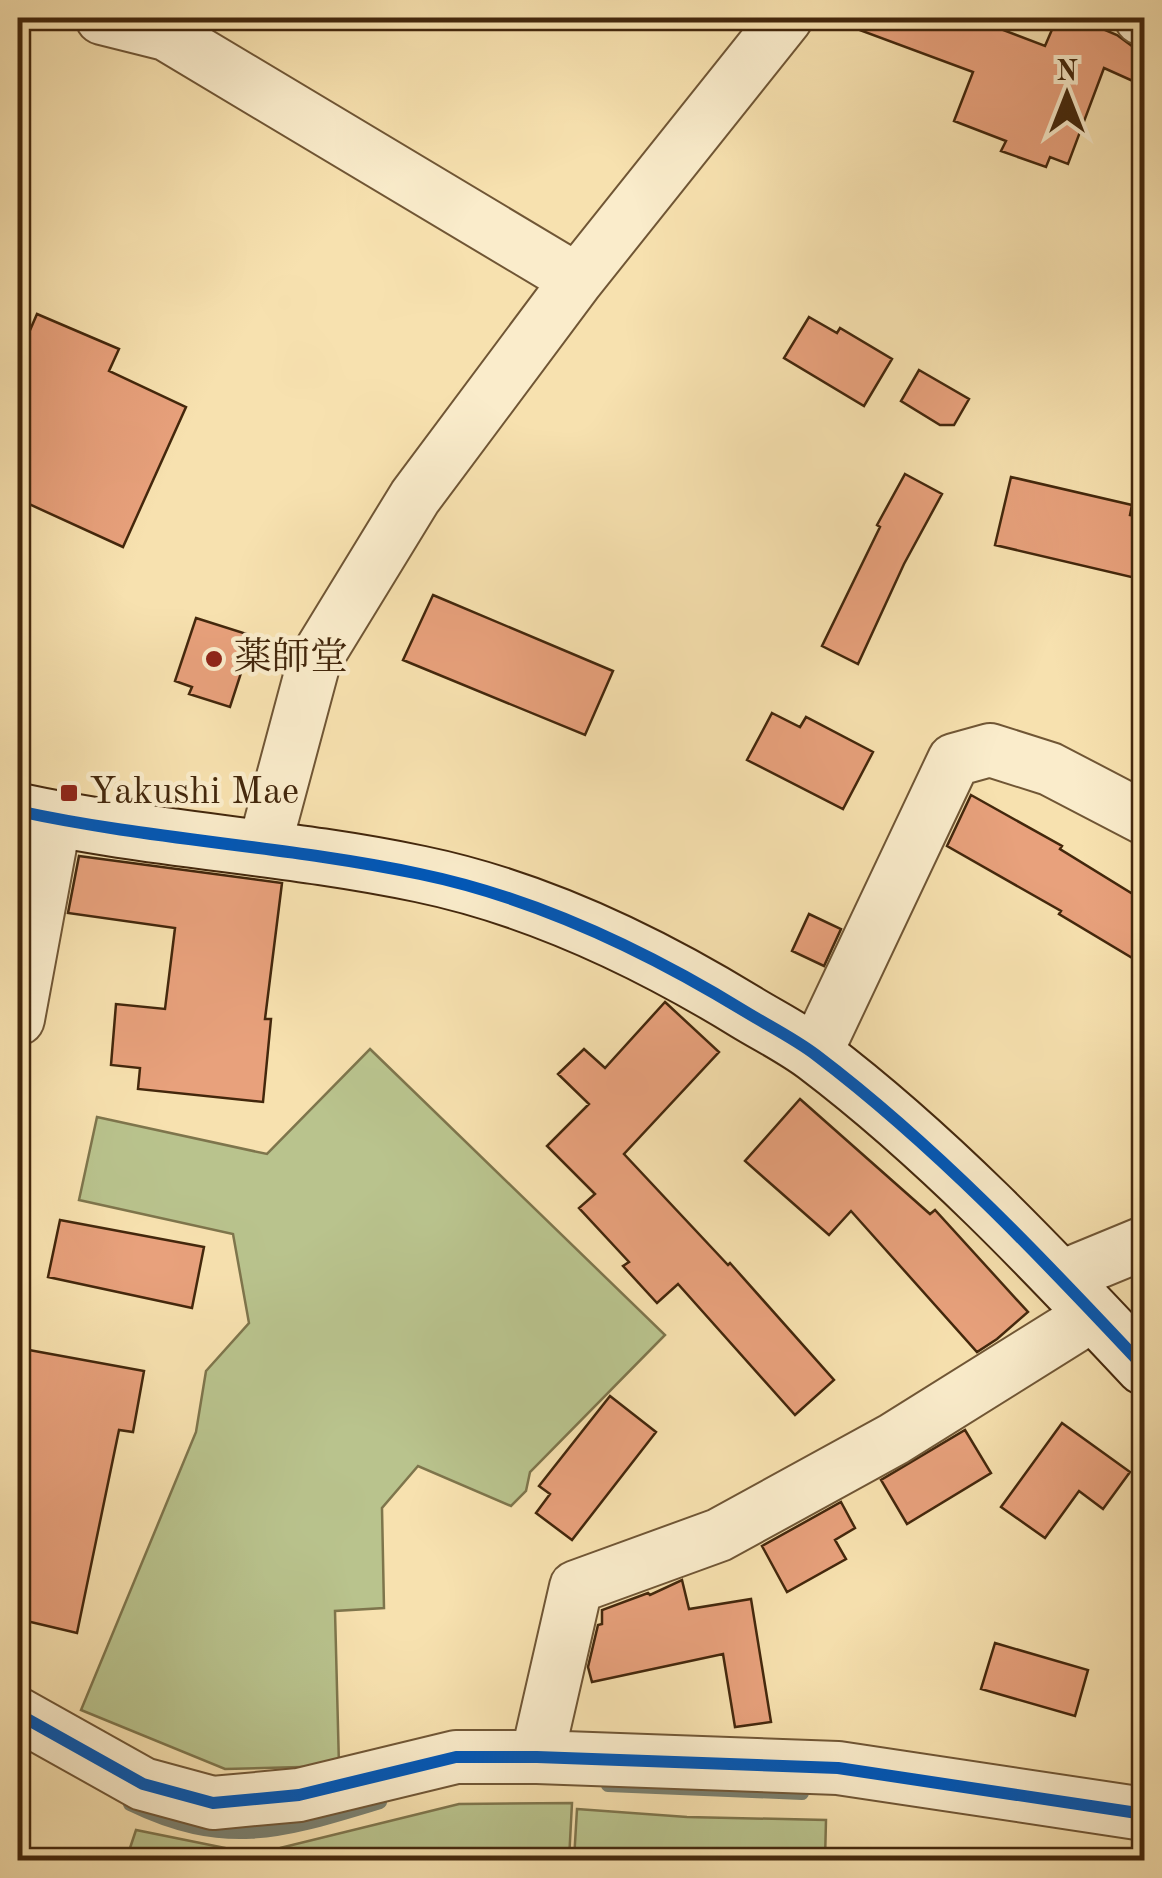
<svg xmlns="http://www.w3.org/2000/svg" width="1162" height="1878" viewBox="0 0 1162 1878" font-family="'Old Standard TT','Noto Serif JP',serif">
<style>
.green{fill:#b9c38d;stroke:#7e754c;stroke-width:2.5}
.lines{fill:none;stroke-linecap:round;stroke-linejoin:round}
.stream{stroke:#7a8070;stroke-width:14}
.building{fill:#e8a17c;stroke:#43270c;stroke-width:2.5}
.street-casing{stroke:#705635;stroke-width:56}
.secondary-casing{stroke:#43270c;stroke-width:59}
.street{stroke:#faeccb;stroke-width:52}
.secondary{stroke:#faeccb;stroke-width:55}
.cycleway-casing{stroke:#faeccb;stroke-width:19}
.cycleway{stroke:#0057b8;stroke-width:12}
.poi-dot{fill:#8f2418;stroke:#faeccb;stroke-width:4}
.labels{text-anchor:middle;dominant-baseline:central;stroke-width:9;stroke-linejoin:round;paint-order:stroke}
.poi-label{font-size:38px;fill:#43270c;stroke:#faeccb;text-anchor:start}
</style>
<rect width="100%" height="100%" fill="#f7e1af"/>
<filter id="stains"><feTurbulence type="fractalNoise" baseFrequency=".002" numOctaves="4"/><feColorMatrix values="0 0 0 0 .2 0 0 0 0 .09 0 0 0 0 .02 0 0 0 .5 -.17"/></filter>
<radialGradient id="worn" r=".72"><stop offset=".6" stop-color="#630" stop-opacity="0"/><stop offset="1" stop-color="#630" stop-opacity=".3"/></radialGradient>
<path class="green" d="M370,1049L665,1335L530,1472L526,1491L511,1506L418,1466L382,1508L384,1608L335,1611L339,1766L225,1769L81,1710L196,1432L206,1371L249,1323L233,1234L79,1200L97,1117L267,1154Z
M572,1803L569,1860H126L136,1830L230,1849L280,1848L459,1804Z
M577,1809L687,1817L826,1820L825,1860H574Z"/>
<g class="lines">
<path class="stream" d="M608,1785L802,1793
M130,1804C227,1851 284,1831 380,1802"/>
</g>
<path class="building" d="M839,18H972L1045,46L1057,18H1077L1117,35L1132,46L1144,48V86L1104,68L1068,164L1050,157L1046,167L1001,151L1006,141L954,121L973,72L838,22Z
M37,314L119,349L109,371L186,407L123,547L18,499V358Z
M809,317L837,333L840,328L892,359L864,406L784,358Z
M919,370L969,399L954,425H940L901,401Z
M905,474L942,494L904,564L858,664L822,646L880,527L877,525Z
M1011,477L1132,505L1130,515L1144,518V580L995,545Z
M433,595L613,671L585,735L403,660Z
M196,618L253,636L230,707L189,694L192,687L175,681Z
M772,713L800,727L806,717L873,752L843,809L747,760Z
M971,795L1062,846L1060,849L1144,901V965L1059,914L1061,911L947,846Z
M79,856L282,883L265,1019H271L263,1102L138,1089L140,1068L111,1065L116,1004L165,1009L175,928L68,913Z
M809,914L841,929L824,966L792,951Z
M665,1002L719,1052L624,1154L728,1265L730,1263L834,1380L795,1415L678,1284L657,1303L623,1266L629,1262L579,1208L595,1194L547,1146L589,1104L558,1074L584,1049L605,1068Z
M800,1099L930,1214L935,1210L1028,1312L997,1339L977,1352L851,1211L829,1235L745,1161Z
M60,1220L204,1247L192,1308L48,1277Z
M18,1348L144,1371L133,1432L119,1430L77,1633L18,1619Z
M610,1396L656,1432L572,1540L536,1513L550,1494L539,1486Z
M1062,1423L1130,1472L1103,1509L1079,1491L1045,1538L1001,1507Z
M965,1430L991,1473L907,1524L881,1480Z
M841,1502L855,1528L835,1540L846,1559L787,1592L762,1546Z
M682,1580L689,1609L751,1599L771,1722L735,1727L723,1654L592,1682L588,1667L598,1625L602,1624V1610L648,1593L650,1595Z
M995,1643L1088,1670L1075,1716L981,1689Z"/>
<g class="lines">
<defs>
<path id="street" d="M102,18L166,34L577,280
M1141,18L1144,19
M264,848L314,662L415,497L577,280L786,18
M18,1019L55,819
M815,1054L954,760L990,750L1050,769L1144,818
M1059,1278L1144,1243
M18,1714L143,1784L213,1803L299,1795L456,1757H537L838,1768L1144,1814
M537,1757L576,1587L719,1535L894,1439L1094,1314"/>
<path id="secondary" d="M18,811C151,840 287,846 420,874C536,898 645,950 746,1012C769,1026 795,1039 816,1055C936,1146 1042,1258 1144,1367"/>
</defs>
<use href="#street" class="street-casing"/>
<use href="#secondary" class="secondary-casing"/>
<use href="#street" class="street"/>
<use href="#secondary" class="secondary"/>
<defs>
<path id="cycleway" d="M18,811C151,840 287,846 420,874C536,898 645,950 746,1012C769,1026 795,1039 816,1055C936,1146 1042,1258 1144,1367
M18,1714L143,1784L213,1803L299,1795L456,1757H537L838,1768L1144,1814"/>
</defs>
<use href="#cycleway" class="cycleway-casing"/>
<use href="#cycleway" class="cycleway"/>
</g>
<g class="poi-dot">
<circle cx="214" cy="659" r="10"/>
<rect x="59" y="783" width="20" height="20" rx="5"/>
</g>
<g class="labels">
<g class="poi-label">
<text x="234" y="659">薬師堂</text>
<text x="89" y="793">Yakushi Mae</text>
</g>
</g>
<rect width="1162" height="1878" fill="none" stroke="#f7e1af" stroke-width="60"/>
<rect x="20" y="20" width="1122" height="1838" fill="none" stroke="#43270c" stroke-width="5"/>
<rect x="30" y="30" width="1102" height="1818" fill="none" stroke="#43270c" stroke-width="2.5"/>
<g transform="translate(1067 95)" stroke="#faeccb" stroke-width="8" paint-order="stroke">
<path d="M0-8L18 38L0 25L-18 38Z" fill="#43270c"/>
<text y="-15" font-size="28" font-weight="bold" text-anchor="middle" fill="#43270c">N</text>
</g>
<rect width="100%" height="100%" filter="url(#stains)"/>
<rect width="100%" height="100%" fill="url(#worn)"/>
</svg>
